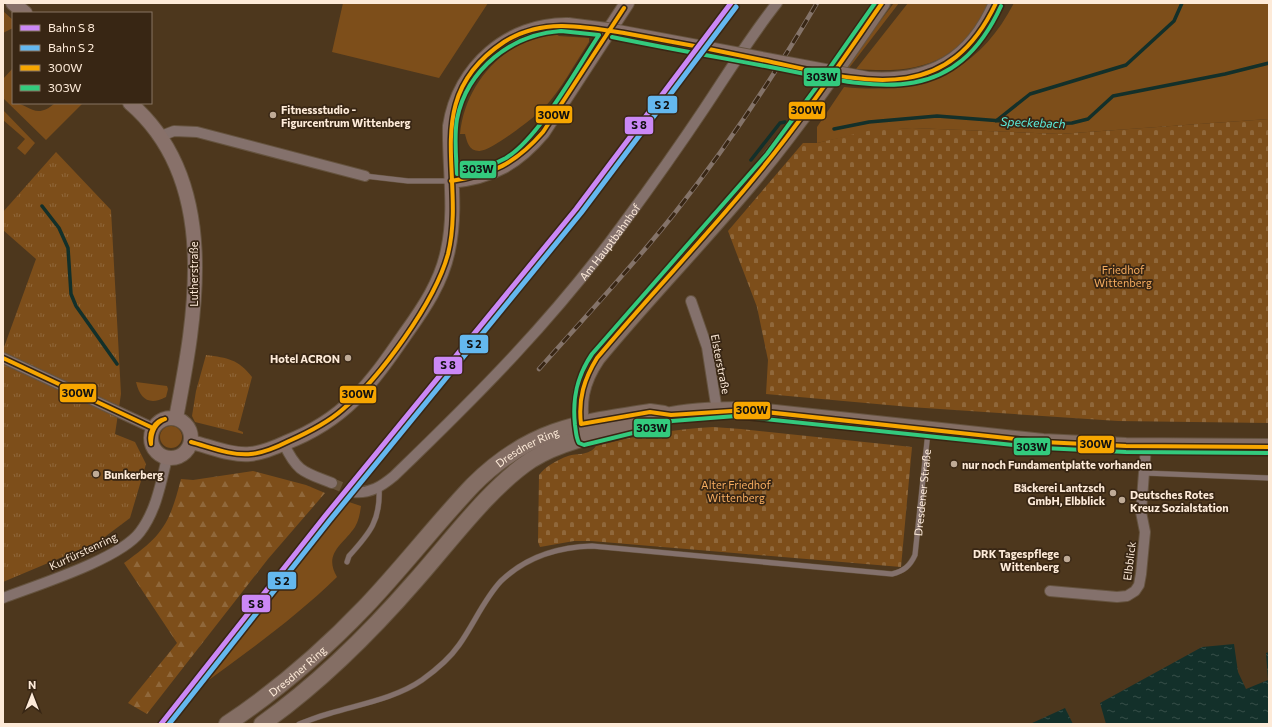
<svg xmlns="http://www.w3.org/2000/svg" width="1272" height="727" viewBox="0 0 1272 727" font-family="Commissioner,sans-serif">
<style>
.green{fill:#7d4e1a}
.forest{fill:url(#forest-firs)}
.cemetery{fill:url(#cemetery-stones)}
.park{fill:url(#park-tufts)}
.water{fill:url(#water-ripples)}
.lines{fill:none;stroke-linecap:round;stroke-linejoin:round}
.stream{stroke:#13302a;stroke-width:3.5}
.street-tunnel{stroke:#675239;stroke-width:10;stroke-dasharray:10 5;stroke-linecap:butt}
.lane-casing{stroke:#65533f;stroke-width:6}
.street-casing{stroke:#65533f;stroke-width:12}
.secondary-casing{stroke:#65533f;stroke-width:16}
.primary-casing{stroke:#65533f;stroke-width:18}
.lane{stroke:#84716c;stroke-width:5}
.street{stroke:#84716c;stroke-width:10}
.secondary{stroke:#88716a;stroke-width:14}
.primary{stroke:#846e64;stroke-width:16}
.rail-casing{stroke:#847369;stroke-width:4.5}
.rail{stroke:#382614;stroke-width:3;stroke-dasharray:9;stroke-linecap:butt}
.secondary-bridge-casing{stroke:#65533f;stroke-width:16;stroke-linecap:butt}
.secondary-bridge{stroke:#88716a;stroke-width:14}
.bus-1-casing{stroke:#382614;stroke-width:7}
.bus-2-casing{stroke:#382614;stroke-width:7}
.bus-1{stroke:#f7a600;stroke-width:4}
.bus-2{stroke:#33ca7d;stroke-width:4}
.rail-1-casing{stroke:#382614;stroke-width:8}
.rail-2-casing{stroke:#382614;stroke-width:8}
.rail-1{stroke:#cb88f6;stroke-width:5}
.rail-2{stroke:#64b8ef;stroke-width:5}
.poi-dot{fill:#bfab97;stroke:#382614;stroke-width:1.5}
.labels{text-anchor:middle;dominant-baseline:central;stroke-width:3.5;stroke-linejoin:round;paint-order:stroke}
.poi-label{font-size:11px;font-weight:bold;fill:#fdead8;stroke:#382614;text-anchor:start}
.street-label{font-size:11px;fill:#fdead8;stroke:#382614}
.park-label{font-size:11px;fill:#f7ad60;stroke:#382614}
.water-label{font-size:12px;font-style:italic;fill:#5bf0df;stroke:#382614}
.line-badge{stroke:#382614;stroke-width:1.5}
.pale-badge-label{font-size:11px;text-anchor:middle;font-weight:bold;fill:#111}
</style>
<defs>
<pattern id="forest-firs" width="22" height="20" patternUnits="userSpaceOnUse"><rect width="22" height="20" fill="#7d4e1a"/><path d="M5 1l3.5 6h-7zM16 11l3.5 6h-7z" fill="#90683b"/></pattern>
<pattern id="cemetery-stones" width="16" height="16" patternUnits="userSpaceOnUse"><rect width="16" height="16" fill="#7d4e1a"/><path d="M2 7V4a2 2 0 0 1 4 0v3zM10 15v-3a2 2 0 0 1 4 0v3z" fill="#90683b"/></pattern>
<pattern id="park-tufts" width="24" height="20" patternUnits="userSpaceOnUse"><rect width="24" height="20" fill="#7d4e1a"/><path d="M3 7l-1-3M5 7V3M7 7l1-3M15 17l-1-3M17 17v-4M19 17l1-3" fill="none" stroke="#90683b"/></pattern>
<pattern id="water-ripples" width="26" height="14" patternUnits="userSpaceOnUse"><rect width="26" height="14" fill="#13302a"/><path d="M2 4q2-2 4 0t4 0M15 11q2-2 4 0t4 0" fill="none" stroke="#364e48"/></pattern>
</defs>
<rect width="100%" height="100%" fill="#4d371d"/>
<path class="green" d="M343,3H488L439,78L332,52Z
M894,3H899L849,68L845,67Z
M908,3H989C959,64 920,74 856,69Z
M1014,3H1269V119L1060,134L912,128L872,131L817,143V127L844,87C921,95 977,74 1014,3Z
M3,11L13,20V28L3,33Z
M556,34L559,36L589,38V42C575,63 561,90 544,108C535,117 490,152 479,151C469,151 467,142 465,134H460C464,92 492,54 532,39C540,36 548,35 556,34Z
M13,68V103C29,103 35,121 55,103H83L46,140L3,98V79Z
M3,110L35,143L25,155L17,148L25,139L3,120Z
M136,382L167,386L168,389L166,397C149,406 140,399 136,382Z
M160 437a11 11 0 1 1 22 0a11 11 0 1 1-22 0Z
M343,500L361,506C360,513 359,520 355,527C343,545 323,553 337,577C293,620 244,654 195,690L319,535Z"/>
<path class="forest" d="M253,471L306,485L325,493L268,559L147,714L128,703L177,643L124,563C163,535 169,525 181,479L193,480Z"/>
<path class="cemetery" d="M1269,119V423L1118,421L910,407L766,394L768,360L757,307L728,231L803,143H817L872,130L912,128L1060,134Z
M713,427L741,429L912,447L901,567L591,541H574L540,547L538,542L539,475C546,466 557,460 568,456C577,453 589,456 596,446C635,436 673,429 713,427Z"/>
<path class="park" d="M56,152L111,210L121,394L115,434L135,442L146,464L130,518L98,542L3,582V350L36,259L3,230V212Z
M206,355C228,358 238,359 252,377L238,430L243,432V434L195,422L192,416L196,391Z"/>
<path class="water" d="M1234,644L1238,672L1246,689L1268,680L1266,653L1269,652V724H1106L1100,703L1202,647Z
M1065,708L1073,724H1030Z"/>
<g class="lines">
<path class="stream" d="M996,121L1030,94L1126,65L1174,21L1182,3
M834,129L869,122L937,116L1039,124L1072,123L1088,119L1113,96L1225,74L1269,63
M751,160L780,123L785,122
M42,206L59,228L68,248L71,294L76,306L117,364"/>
<path class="street-tunnel" d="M332,483L353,492"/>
<defs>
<g id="lane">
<path d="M365,176L408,181H450"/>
<path d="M1144,473L1269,478"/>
<path d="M347,562L349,556C370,533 381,520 379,487"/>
<path id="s1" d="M299,724C310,720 320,716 331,713C361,704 396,698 422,680C436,670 450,658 459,645C474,624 484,599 501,581C526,557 558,547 592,546L892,574C904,571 910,566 915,555L928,432"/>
</g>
<g id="street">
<path d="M161,136L174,131L197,132L365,176"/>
<path d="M691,301L707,347L717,411"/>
<path d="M3,358L153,428"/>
<path d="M284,444C297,472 304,472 332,483"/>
<path id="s2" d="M353,492C370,494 382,486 394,476C478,395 554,319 623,224C651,186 678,148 704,109C728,73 750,37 777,3"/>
<path d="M1050,591L1117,597L1127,596L1135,591L1139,585L1141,574L1145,532L1141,512L1146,446"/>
<path d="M3,598C37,585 120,559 140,532C156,511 161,483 167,458"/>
</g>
<path id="secondary" d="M13,3L25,13
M868,79C930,83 971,61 996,3
M130,103C221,181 196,315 176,418
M451,181C492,177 517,163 543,132L627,3
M151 438a20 20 0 1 1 40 0a20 20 0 1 1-40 0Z
M191,442C209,446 232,456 250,454C262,453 274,448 285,443C345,420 371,384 406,333C424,308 442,281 448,250C457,210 449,167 450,126C459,67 509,24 568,25"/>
<g id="primary">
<path d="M582,433C577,403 580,383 597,358C648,296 704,239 755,177C801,121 841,63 882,3"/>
<path id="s3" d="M227,724C278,690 324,650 366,606C403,567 436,524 473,485C528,430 576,423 650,412L664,414"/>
<path d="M262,724C320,683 370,633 416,580C449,543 490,487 531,460C560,442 595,435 628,428C643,424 657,418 671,415C695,410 722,410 747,410L1043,442L1126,446L1269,447"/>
</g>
</defs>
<use href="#lane" class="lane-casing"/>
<use href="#street" class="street-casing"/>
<use href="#secondary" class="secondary-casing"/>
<use href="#primary" class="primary-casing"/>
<use href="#lane" class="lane"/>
<use href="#street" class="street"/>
<use href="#secondary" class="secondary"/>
<use href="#primary" class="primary"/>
<defs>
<path id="rail" d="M539,369C584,318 632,267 674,214C727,147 774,76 817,3"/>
</defs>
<use href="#rail" class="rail-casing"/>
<use href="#rail" class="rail"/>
<defs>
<path id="secondary-bridge" d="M568,25L607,30L868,79"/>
</defs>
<use href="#secondary-bridge" class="secondary-bridge-casing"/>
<use href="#secondary-bridge" class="secondary-bridge"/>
<defs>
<path id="bus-1" d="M451,181C492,175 516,163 543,132L624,8
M3,358L153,428
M581,424L650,412L671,415L747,410L1043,442L1126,446L1269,447
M581,424C578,399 584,379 597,358C648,297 704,239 755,177C801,122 841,62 882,3
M191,442C210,447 231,456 251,454C264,453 277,447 289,441C307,433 326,424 342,410C380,378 435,302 448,254C467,176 418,99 504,42C541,18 583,26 624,33C670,41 716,50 762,60C855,79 945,112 996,3
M151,444C148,433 154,421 165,419
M151,444C151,432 155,423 165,419"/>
<path id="bus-2" d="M875,3L815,89L767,154L592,354C577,376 572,398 575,425C576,431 576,438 579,443L584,445L649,429L672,421L736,416L1043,448L1126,452L1269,453
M561,31L599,35C577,68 539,138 506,158C490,167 474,171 457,174C456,156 454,137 457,119C467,69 512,34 561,31Z
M612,37C665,48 717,57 770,67C866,85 951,115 1001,6"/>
</defs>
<use href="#bus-1" class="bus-1-casing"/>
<use href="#bus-2" class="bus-2-casing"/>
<use href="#bus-1" class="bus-1"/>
<use href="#bus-2" class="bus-2"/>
<defs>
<path id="rail-1" d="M161,724L325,516L576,209L731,3"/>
<path id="rail-2" d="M169,724L330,520L581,213L736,7"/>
</defs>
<use href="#rail-1" class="rail-1-casing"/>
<use href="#rail-2" class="rail-2-casing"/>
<use href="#rail-1" class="rail-1"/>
<use href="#rail-2" class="rail-2"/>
</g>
<g class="poi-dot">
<circle cx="273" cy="115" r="4"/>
<circle cx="348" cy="358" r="4"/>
<circle cx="954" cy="464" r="4"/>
<circle cx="96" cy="474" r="4"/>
<circle cx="1113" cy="493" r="4"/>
<circle cx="1122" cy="500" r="4"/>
<circle cx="1067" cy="559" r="4"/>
</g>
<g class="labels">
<g class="poi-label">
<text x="281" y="109">Fitnessstudio -<tspan x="281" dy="13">Figurcentrum Wittenberg</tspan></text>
<text x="340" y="358" text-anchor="end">Hotel ACRON</text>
<text x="962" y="464">nur noch Fundamentplatte vorhanden</text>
<text x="104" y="474">Bunkerberg</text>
<text x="1105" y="487" text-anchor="end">Bäckerei Lantzsch<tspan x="1105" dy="13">GmbH, Elbblick</tspan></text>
<text x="1130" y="494">Deutsches Rotes<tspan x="1130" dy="13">Kreuz Sozialstation</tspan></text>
<text x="1059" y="553" text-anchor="end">DRK Tagespflege<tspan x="1059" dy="13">Wittenberg</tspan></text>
</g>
<g class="street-label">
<text stroke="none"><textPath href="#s2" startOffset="364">Am Hauptbahnhof</textPath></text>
<text transform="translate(193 274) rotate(-90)">Lutherstraße</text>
<text transform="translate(721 364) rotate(79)">Elsterstraße</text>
<text stroke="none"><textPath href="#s3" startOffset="411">Dresdner Ring</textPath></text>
<text stroke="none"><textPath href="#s1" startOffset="754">Dresdener Straße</textPath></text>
<text transform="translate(83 551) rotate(-25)">Kurfürstenring</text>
<text transform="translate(1129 561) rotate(-83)">Elbblick</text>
<text stroke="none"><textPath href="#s3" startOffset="88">Dresdner Ring</textPath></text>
</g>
<g class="park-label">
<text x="1123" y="269">Friedhof<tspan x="1123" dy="13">Wittenberg</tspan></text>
<text x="736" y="484">Alter Friedhof<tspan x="736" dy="13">Wittenberg</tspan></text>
</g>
<g class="water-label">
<text transform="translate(1033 122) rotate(2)">Speckebach</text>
</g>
</g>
<g class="line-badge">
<rect x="803" y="67" width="38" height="20" rx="4" fill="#33ca7d"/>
<rect x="647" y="95" width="31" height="19" rx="4" fill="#64b8ef"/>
<rect x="788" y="101" width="38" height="19" rx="4" fill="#f7a600"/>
<rect x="535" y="105" width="38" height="19" rx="4" fill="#f7a600"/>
<rect x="624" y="116" width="30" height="19" rx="4" fill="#cb88f6"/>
<rect x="459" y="160" width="38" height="19" rx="4" fill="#33ca7d"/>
<rect x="459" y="334" width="30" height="20" rx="4" fill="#64b8ef"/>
<rect x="433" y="356" width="30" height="19" rx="4" fill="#cb88f6"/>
<rect x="59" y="383" width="38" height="20" rx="4" fill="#f7a600"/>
<rect x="339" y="385" width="38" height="19" rx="4" fill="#f7a600"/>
<rect x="733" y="401" width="38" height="19" rx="4" fill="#f7a600"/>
<rect x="633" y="418" width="38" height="20" rx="4" fill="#33ca7d"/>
<rect x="1077" y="435" width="38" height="19" rx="4" fill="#f7a600"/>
<rect x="1013" y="437" width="38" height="19" rx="4" fill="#33ca7d"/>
<rect x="267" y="571" width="30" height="19" rx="4" fill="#64b8ef"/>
<rect x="241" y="594" width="30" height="19" rx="4" fill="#cb88f6"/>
</g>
<g class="pale-badge-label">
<text x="822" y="81">303W</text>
<text x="662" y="109">S 2</text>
<text x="807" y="114">300W</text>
<text x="554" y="119">300W</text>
<text x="639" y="129">S 8</text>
<text x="478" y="173">303W</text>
<text x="474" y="348">S 2</text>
<text x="448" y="369">S 8</text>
<text x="78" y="397">300W</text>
<text x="358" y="398">300W</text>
<text x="752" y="414">300W</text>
<text x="652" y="432">303W</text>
<text x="1096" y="448">300W</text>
<text x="1032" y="451">303W</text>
<text x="282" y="585">S 2</text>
<text x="256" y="608">S 8</text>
</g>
<rect width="1272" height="727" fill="none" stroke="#fdead8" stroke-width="8"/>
<rect x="12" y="12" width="140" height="92" fill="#382614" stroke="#877462"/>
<rect x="20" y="25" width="20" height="6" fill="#cb88f6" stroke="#877462"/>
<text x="48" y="32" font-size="12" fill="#fdead8">Bahn S 8</text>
<rect x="20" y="45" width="20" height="6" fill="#64b8ef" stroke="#877462"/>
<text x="48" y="52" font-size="12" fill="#fdead8">Bahn S 2</text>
<rect x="20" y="65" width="20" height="6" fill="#f7a600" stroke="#877462"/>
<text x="48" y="72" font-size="12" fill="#fdead8">300W</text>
<rect x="20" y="85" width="20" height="6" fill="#33ca7d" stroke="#877462"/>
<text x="48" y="92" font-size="12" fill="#fdead8">303W</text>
<g transform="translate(32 695)" stroke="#382614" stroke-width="3" paint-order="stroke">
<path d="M0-3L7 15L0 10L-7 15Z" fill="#fdead8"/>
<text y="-6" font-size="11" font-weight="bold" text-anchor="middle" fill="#fdead8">N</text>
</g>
</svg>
